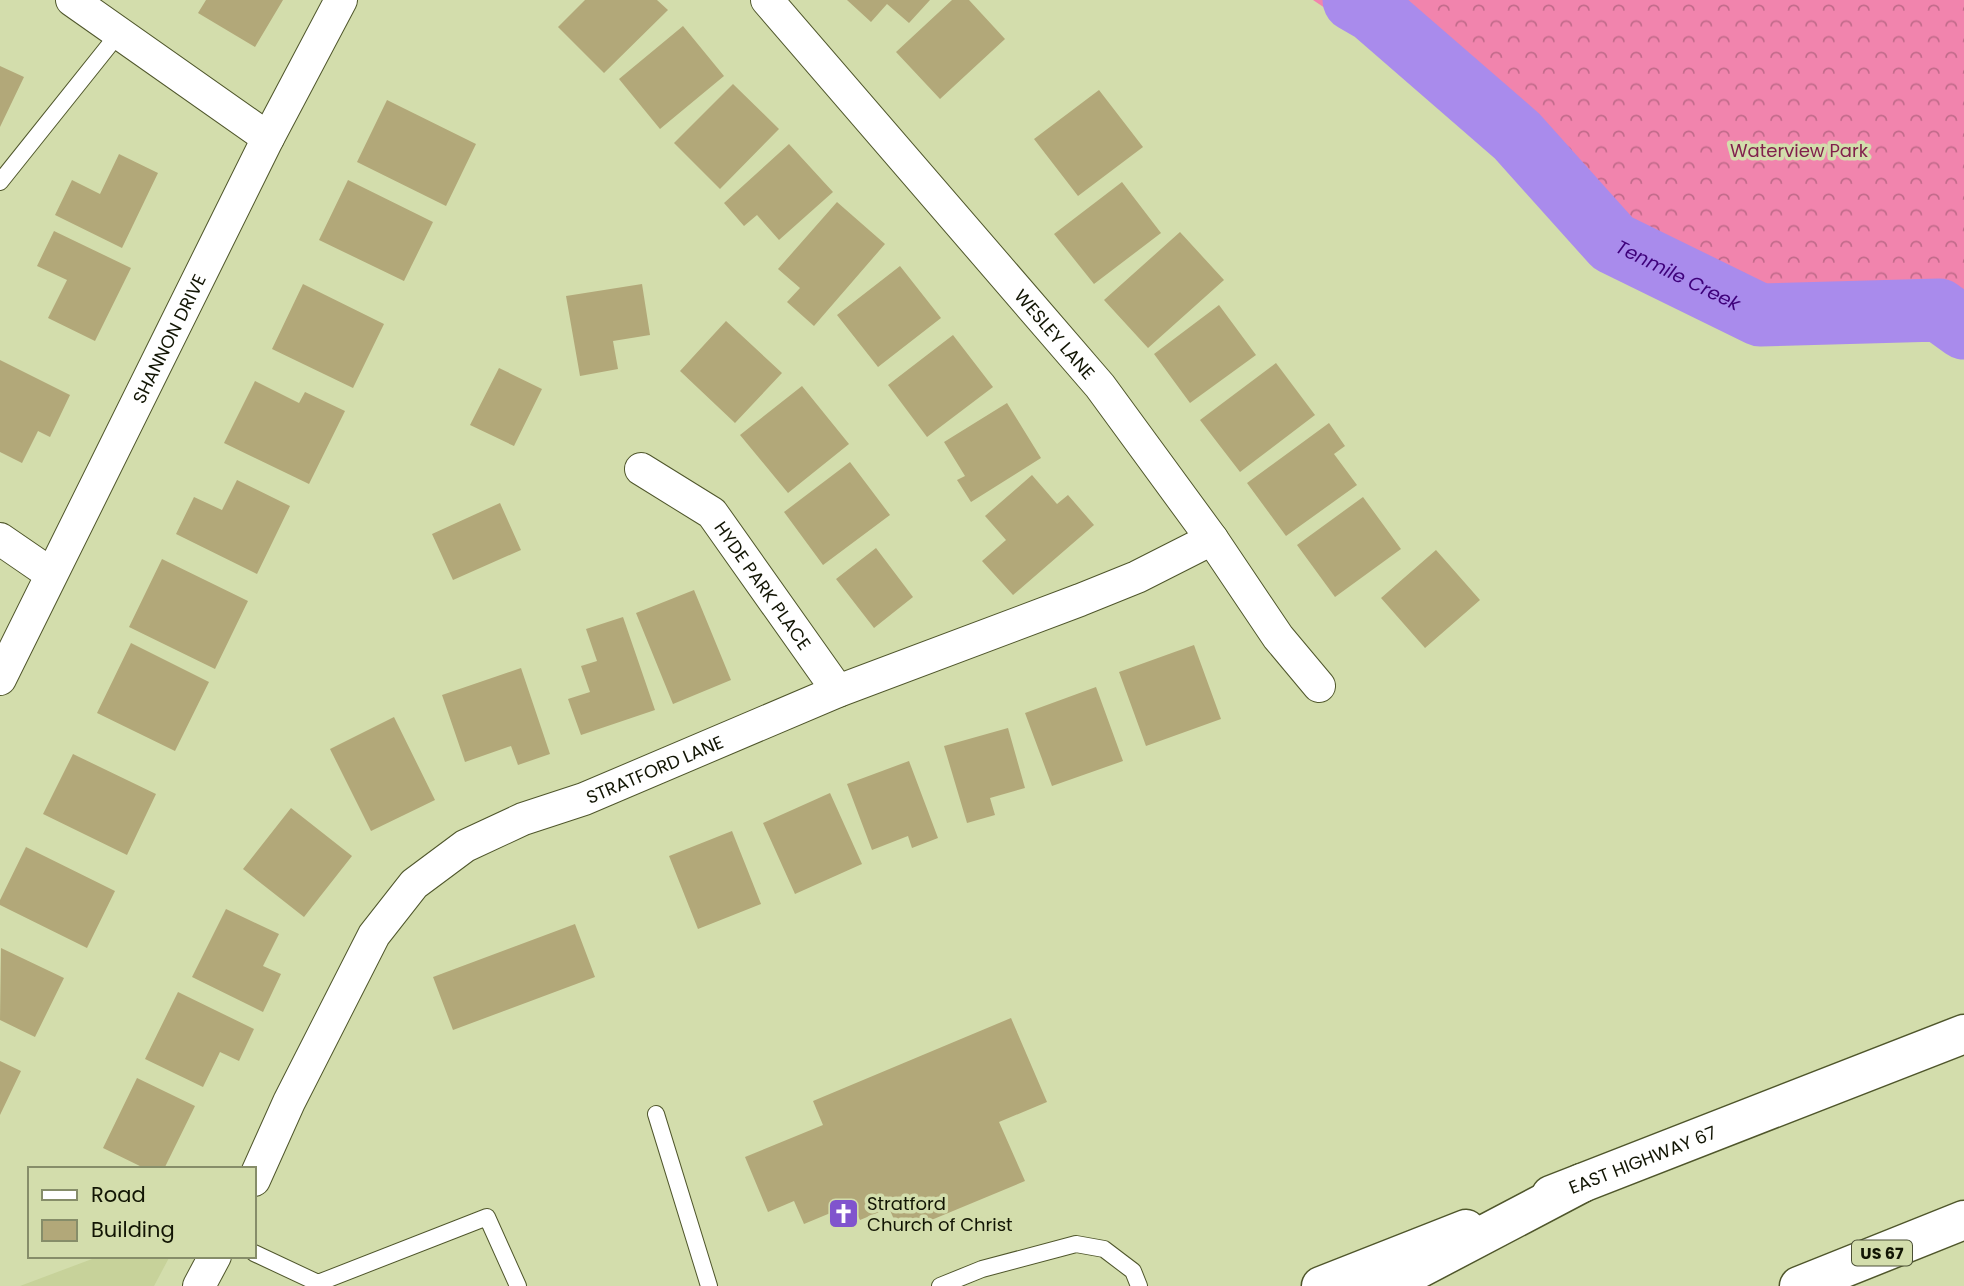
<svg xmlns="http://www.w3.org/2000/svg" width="1964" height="1286" viewBox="0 0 1964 1286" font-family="Poppins,sans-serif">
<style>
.built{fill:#c7d29a}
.forest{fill:url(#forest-crowns)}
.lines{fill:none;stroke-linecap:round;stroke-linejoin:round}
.river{stroke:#a98bec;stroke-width:63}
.building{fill:#b2a879}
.lane-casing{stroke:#4f562b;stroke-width:18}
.street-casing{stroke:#4f562b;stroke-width:34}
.secondary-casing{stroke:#4f562b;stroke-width:41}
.highway-casing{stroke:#4f562b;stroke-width:41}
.lane{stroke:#fff;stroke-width:16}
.street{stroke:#fff;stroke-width:32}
.secondary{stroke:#fff;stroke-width:38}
.highway{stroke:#fff;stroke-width:38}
.labels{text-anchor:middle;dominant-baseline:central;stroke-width:7;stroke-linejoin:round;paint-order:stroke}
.shield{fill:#d3ddac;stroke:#4c5136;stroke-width:2}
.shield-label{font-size:16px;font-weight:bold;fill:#121504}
.park-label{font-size:18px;fill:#81204c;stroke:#d3ddac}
.street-label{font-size:18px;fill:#121504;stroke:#d3ddac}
.poi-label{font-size:18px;fill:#121504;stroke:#d3ddac;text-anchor:start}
.water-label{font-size:19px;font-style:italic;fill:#3e007a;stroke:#d3ddac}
</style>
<defs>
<pattern id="forest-crowns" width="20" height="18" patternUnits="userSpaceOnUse" patternTransform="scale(1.75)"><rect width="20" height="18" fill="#f184ad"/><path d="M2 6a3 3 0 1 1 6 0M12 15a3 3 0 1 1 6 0" fill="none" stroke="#c26b8b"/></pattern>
</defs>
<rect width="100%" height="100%" fill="#d3ddac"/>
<path class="built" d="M100,1256H170L154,1286H20Z"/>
<path class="forest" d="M1313,0H1964V315L1944,299L1758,301L1623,238L1492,85L1386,49Z"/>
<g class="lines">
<path class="river" id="s1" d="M1354,0L1373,11L1517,136L1613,243L1760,315L1939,310L1964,328"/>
</g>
<path class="building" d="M206,0H283L255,47L198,13Z
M585,0H657L668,10L604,73L558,27Z
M847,0H930L909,23L887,4L871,22Z
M952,0H969L1005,39L940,99L896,52Z
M683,26L724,76L660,129L619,79Z
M0,66L24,77L0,127Z
M733,84L779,129L720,189L674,143Z
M1099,90L1143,147L1078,196L1034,139Z
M387,100L476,144L446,206L357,162Z
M789,144L833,192L779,240L757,215L744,226L724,203Z
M119,154L158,173L122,248L55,215L72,180L100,194Z
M348,180L433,222L404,281L319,240Z
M1122,182L1161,233L1094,284L1054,234Z
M837,202L885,244L814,326L787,302L800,288L778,269Z
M54,231L131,268L95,341L48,318L67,280L37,266Z
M1180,232L1224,280L1148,348L1104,300Z
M900,266L941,318L878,367L837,315Z
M303,284L384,324L353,388L272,349Z
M642,284L650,335L613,341L618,369L580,376L566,296Z
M1219,305L1256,355L1190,403L1154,354Z
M726,321L782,373L735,423L680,371Z
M953,335L993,387L927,437L888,385Z
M0,360L70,395L50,437L38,431L22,463L0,452Z
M1276,363L1315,415L1240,472L1200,420Z
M499,368L542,389L514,446L470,425Z
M255,381L299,403L305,392L345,411L309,484L224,443Z
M802,386L849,444L788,493L740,435Z
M1007,403L1041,458L971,502L957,480L965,476L944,442Z
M1329,423L1345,446L1334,454L1357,485L1286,536L1247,483Z
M850,462L890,515L823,565L784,512Z
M1032,475L1057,504L1068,495L1094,525L1013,595L982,561L1006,540L985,516Z
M237,480L290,506L257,574L176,534L194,497L222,510Z
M1363,497L1401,549L1335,597L1297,545Z
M500,503L521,550L453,580L432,534Z
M876,548L913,597L874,628L836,579Z
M1436,550L1480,600L1425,648L1381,598Z
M162,559L248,601L215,669L129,627Z
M694,590L731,680L673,704L636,613Z
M623,617L655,710L581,735L568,699L590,692L581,666L597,661L586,629Z
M131,643L209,682L175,751L97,713Z
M1194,645L1221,719L1146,746L1119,672Z
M521,668L550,754L518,765L511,746L465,762L442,695Z
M1096,687L1123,761L1052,786L1025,713Z
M394,717L435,800L371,831L330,749Z
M1008,728L1025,788L990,798L995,815L967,823L944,746Z
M73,754L156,794L127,855L43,814Z
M909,761L938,838L912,848L908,836L872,850L847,784Z
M830,793L862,864L795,894L763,823Z
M291,808L352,856L304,917L243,869Z
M732,831L761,904L698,929L669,856Z
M26,847L115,891L87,948L0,905V900Z
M226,909L279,934L263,966L281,974L263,1012L192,977Z
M575,924L595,977L453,1030L433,977Z
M1,948L64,978L35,1037L0,1020Z
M178,992L254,1029L239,1061L220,1052L203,1087L145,1059Z
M1011,1018L1047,1102L999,1122L1025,1181L900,1233L889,1208L860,1220L852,1204L804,1224L794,1201L768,1212L745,1157L823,1125L813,1101Z
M0,1061L21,1071L0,1115Z
M137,1078L195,1106L164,1169H146L103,1148Z"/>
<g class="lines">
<defs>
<path id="lane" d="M0,182L119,33
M656,1114L709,1286
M254,1253L318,1283L487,1217L518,1286
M940,1286L982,1269L1076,1244L1104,1249L1133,1271L1139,1286"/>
<g id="street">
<path d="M72,0L268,138"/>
<path id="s2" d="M767,0L1100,386L1212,539L1278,637L1319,686"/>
<path id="s3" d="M641,469L712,513L838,691"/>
<path d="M0,539L51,574"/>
<path id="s4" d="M0,679L268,138L341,0"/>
<path id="s5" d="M254,1180L289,1102L374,935L414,884L465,846L523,819L584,799L838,691L1080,600L1137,577L1212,539"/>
<path d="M199,1286L215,1256"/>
</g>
<g id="secondary">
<path id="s6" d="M1551,1195L1964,1034"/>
<path d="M1321,1286L1466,1229"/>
</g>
<path id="highway" d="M1386,1286L1582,1183
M1799,1286L1964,1220"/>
</defs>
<use href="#lane" class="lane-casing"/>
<use href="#street" class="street-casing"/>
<use href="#secondary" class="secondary-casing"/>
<use href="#highway" class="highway-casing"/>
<use href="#lane" class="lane"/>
<use href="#street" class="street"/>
<use href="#secondary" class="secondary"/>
<use href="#highway" class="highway"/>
</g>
<defs>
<symbol id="church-square" viewBox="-11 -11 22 22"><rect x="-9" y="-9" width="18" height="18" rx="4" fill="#8054cd" stroke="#d3ddac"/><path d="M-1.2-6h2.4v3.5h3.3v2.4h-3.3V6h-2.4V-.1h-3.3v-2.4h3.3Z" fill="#fff"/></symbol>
</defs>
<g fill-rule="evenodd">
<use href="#church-square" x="826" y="1196" width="35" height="35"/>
</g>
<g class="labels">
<rect class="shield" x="1852" y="1240.5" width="60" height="25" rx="5"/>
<g class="shield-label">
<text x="1882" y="1253">US 67</text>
</g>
<g class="park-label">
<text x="1799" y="150">Waterview Park</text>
</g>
<g class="street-label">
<text stroke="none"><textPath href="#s2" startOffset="441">WESLEY LANE</textPath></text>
<text stroke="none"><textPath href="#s4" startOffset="380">SHANNON DRIVE</textPath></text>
<text stroke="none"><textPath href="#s3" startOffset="172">HYDE PARK PLACE</textPath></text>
<text stroke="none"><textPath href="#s5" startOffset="606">STRATFORD LANE</textPath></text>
<text stroke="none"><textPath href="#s6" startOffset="98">EAST HIGHWAY 67</textPath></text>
</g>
<g class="poi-label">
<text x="867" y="1203">Stratford<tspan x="867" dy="21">Church of Christ</tspan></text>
</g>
<g class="water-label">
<text stroke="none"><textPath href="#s1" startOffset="429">Tenmile Creek</textPath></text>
</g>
</g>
<rect x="28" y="1167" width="228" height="91" fill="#d3ddac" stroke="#868d69" stroke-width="2"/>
<rect x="42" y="1190" width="35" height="10" fill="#ffffff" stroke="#868d69" stroke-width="2"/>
<text x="91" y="1202" font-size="21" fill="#121504">Road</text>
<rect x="42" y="1220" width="35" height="21" fill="#b2a879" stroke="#868d69" stroke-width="2"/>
<text x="91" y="1237" font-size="21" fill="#121504">Building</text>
</svg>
